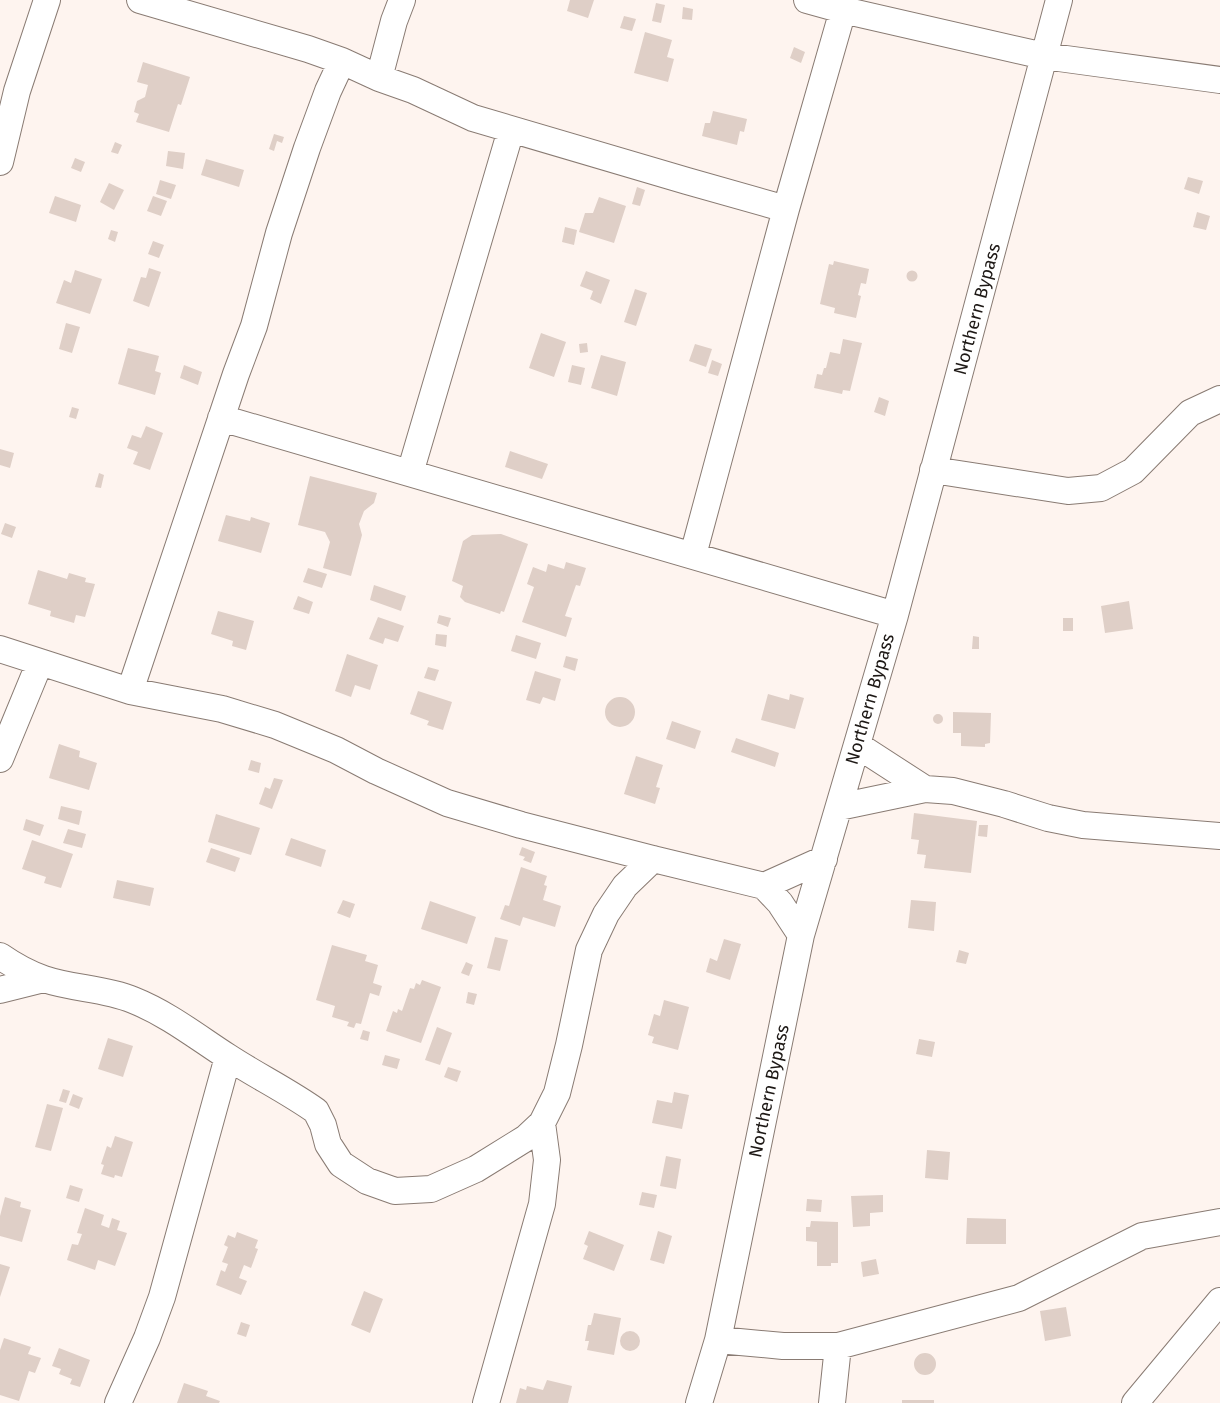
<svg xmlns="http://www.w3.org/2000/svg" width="1220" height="1403" viewBox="0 0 1220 1403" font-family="'Fira Sans',sans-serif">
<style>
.building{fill:#dfcfc7}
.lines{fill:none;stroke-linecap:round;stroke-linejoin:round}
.minor-casing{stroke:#897b73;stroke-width:28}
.minor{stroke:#fff;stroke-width:26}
.labels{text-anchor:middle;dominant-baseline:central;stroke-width:5;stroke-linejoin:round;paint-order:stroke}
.street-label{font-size:18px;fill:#1d1815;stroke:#fff}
</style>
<rect width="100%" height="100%" fill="#fef4ef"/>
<path class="building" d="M570,0H594L588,18L567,11Z
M656,3L665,5L661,23L652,21Z
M683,7L693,9L692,20L682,19Z
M624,16L636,19L632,31L620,28Z
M645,32L672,40L667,57L674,59L668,82L634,73Z
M794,47L805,52L801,63L790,58Z
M143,62L190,77L181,105L178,104L169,132L136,122L139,114L134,112L137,101L145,97L148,85L137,82Z
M713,111L747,119L744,132L740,131L737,145L702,136L705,123H710Z
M274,134L284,137L282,143L277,141L274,151L269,149Z
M115,142L122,145L118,154L111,152Z
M168,151L185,153L183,169L166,166Z
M75,158L85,162L81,172L71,168Z
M206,159L244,170L239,187L201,175Z
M1188,177L1203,181L1199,194L1184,189Z
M160,180L176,185L171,199L156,194Z
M109,183L124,190L114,210L100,202Z
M637,187L645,190L640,206L632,204Z
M55,196L81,205L76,222L49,213Z
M153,196L167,201L161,216L147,211Z
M599,197L626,206L614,243L579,232L585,213H593Z
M1197,212L1210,216L1206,230L1193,227Z
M565,227L577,230L574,245L562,242Z
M111,230L118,232L115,242L108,239Z
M153,241L164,245L159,258L148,254Z
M834,261L869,269L866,284L861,283L858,295L861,296L856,318L834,313L835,308L820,304L829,264L833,265Z
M149,268L161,272L149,307L133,301L141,277L146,278Z
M75,270L102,279L90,314L56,303L64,280L71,283Z
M906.5 276a5.5 5.5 0 1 1 11 0a5.5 5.5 0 1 1-11 0Z
M586,271L610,280L601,304L590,299L593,291L580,286Z
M635,289L647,293L636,326L624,322Z
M66,323L80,327L72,353L59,349Z
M541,333L566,342L554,377L529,368Z
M843,339L862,343L850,391L843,390L842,394L814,388L817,374L822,375L824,368H826L830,352L840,354Z
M587,343L588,352L580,353L579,344Z
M695,344L712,349L706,367L689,361Z
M128,348L159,356L155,371L161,373L155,395L118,384Z
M601,355L626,362L617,396L591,388Z
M712,360L722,364L718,376L708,373Z
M184,365L202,372L198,385L180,378Z
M572,365L585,368L581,385L568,382Z
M879,397L889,401L885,416L874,412Z
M72,407L79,409L76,419L69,417Z
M146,426L163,433L150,470L133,464L138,452L127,448L132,435L141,438Z
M0,449L14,453L10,468L0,465Z
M510,451L548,464L542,479L505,467Z
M99,473L104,475L101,488L95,487Z
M310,476L377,493L374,503L364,511L359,524L362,535L351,576L323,568L330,542L325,532L298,525Z
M226,515L250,521L251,517L270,523L261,553L218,541Z
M5,523L16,527L12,538L1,534Z
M501,534L528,544L504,612L501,611L500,614L465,602L460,597L463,586L452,581L463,541L472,535Z
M566,562L586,568L580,586L576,585L565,616L572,618L566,637L522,622L534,587L527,584L533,567L546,572L548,564L564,569Z
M308,568L327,574L322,588L303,582Z
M38,570L67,579L69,573L86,578L85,582L95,584L85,617L76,615L74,623L50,616L51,611L28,604Z
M374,585L406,596L401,611L370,600Z
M298,596L313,602L309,614L293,609Z
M1129,601L1133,629L1105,633L1101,606Z
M218,611L254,621L246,650L232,646L233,641L211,634Z
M439,615L451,618L448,627L437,623Z
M378,617L404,626L398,642L385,638L383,644L369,639Z
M1063,618H1073V631H1063Z
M436,634L447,635L446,647L435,645Z
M516,635L541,643L536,659L511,651Z
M973,636L979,637V649H972Z
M347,654L378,665L370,690L355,685L351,697L335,691Z
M566,656L578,659L575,671L563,667Z
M428,667L439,670L435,681L424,678Z
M535,671L561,679L555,701L543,697L540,704L526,700Z
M418,691L452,702L443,730L427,725L429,721L410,714Z
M768,694L789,700L790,694L804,698L795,729L761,720Z
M605 712a15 15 0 1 1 30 0a15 15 0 1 1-30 0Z
M953,712L991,713L990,743L985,744V747L961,746V733H953Z
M933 719a5 5 0 1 1 10 0a5 5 0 1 1-10 0Z
M672,721L701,731L695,749L666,739Z
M736,738L779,753L775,767L731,752Z
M59,744L80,751L79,757L97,763L89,790L49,778Z
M636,756L663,765L656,787L660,788L655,804L624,794Z
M251,760L261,763L259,773L248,770Z
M274,778L283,780L272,809L259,804L265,787L270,789Z
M61,806L82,811L79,825L58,819Z
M914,813L977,821L971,873L924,868L926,855L917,854L919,840L911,839Z
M216,814L260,828L251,855L208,842Z
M26,819L44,825L40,836L23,830Z
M979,825H988L987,837L978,836Z
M68,829L86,834L82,848L63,843Z
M291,838L326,850L321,867L285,855Z
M32,840L73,854L61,888L44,883L46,877L22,869Z
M522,847L535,852L531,863L523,860L525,857L519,855Z
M211,848L240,858L235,872L206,862Z
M521,867L547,876L544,885L547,886L543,900L561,906L555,927L523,917L520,926L500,919L505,905L509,906Z
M117,880L154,888L150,906L113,898Z
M343,900L355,904L350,918L337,913Z
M911,900L936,902L934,931L908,928Z
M430,901L476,917L467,944L421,929Z
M495,937L508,940L500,971L487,968Z
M724,939L741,944L730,980L706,972L710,958L717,961Z
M332,945L367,955L365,961L378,965L373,983L382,986L379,996L370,993L361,1024L356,1023L354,1028L347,1026L349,1022L332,1017L335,1006L316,1000Z
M959,950L969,953L966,964L956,962Z
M466,962L473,965L469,976L461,973Z
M422,980L441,987L421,1043L386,1031L393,1011L397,1013L398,1009L402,1011L410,988L414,989L416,983L420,985Z
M468,992L477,994L474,1005L466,1003Z
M664,1000L689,1007L678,1050L652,1043L654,1037L648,1035L654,1014L660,1016Z
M437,1027L452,1033L440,1065L425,1060Z
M363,1030L370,1032L368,1041L360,1039Z
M108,1038L133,1046L123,1077L98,1069Z
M919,1039L935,1042L932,1057L916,1054Z
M385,1055L400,1059L397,1069L382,1065Z
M448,1067L461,1071L457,1082L444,1077Z
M63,1089L70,1091L66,1103L59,1101Z
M674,1092L689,1095L682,1129L652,1123L657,1100L672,1103Z
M73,1094L83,1098L79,1109L69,1105Z
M47,1104L63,1108L51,1151L35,1147Z
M115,1136L133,1142L122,1177L115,1175L114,1178L101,1174L104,1165L101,1164L107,1146L111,1148Z
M927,1150L950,1152L948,1180L925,1178Z
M666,1156L681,1159L676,1189L660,1186Z
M70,1185L83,1189L79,1202L66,1198Z
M642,1192L657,1195L654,1208L639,1205Z
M883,1195V1212L870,1213V1226L853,1227L851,1196Z
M5,1197L21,1202L20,1207L31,1210L22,1242L0,1236V1216Z
M807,1199L822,1200L821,1212L806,1211Z
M85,1208L104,1215L101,1225L109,1228L112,1218L120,1221L117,1230L127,1233L115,1266L98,1260L95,1270L67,1260L72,1244L78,1245L82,1234L77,1233Z
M967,1218L1006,1219V1244H966Z
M811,1221L838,1222V1263H831V1266H817V1242L806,1241V1227H810Z
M589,1231L624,1245L614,1271L583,1259L588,1246L584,1244Z
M658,1231L672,1236L664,1264L650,1260Z
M237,1232L258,1240L255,1248L258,1249L251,1268L244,1265L239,1278L247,1281L241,1295L216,1285L221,1270L225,1272L228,1264L222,1262L228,1247L224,1245L228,1235L235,1238Z
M876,1259L879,1274L863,1277L861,1262Z
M0,1264L10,1267L0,1297Z
M364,1291L383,1299L370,1333L351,1325Z
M1066,1307L1071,1336L1045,1341L1040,1311Z
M594,1313L621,1318L614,1355L587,1350L589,1341H585L588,1325H591Z
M241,1322L250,1325L246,1337L237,1334Z
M620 1341a10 10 0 1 1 20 0a10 10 0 1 1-20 0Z
M4,1338L31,1347L28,1354L41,1358L35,1373L29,1371L19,1401L0,1395V1350Z
M59,1348L90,1360L80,1387L70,1384L72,1379L59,1374L61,1369L52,1366Z
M914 1364a11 11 0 1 1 22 0a11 11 0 1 1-22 0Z
M547,1380L572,1386L568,1403H516L520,1388L526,1390L527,1386L543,1390Z
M184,1383L208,1391L206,1396L220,1401L219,1403H177Z
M902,1400H934V1403H902Z"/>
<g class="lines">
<defs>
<path id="minor" d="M140,0L308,49L342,61L379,78L413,90L473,118L687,181L786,209
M807,0L843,10L1044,56L1220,80
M379,78L394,21L402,0
M0,162L17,91L47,0
M221,418L895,615
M933,470L1068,491L1101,488L1133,471L1190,413L1220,399
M410,473L511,130
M693,555L786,209L843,10
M0,649L130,691L222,709L275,725L336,750L376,771L447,803L521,825L653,859L764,886L780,903L801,935
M130,691L236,374L254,326L279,233L307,148L328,91L342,61
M857,745L925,789
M0,759L40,662
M839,807L925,789L953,791L1004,804L1048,818L1083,825L1220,836
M764,886L824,859
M0,956C13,965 29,974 44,979C73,989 104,988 133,1000C168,1014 197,1037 228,1057C257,1076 288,1091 316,1111L323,1125L328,1144L341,1164L367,1181L395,1191L431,1189L476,1169L526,1138L542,1123L557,1093L569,1045L589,950L606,914L625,886L653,859
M0,990L44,979
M718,1340L783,1346H838L1019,1298L1142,1236L1220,1222
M118,1403L147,1338L162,1297L228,1057
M486,1403L542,1204L547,1160L542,1123
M699,1403L718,1340L801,935L895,615L1059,0
M832,1403L838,1346
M1135,1403L1220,1301"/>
</defs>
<use href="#minor" class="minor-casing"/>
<use href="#minor" class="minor"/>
</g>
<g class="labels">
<g class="street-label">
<text transform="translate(977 309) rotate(-75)">Northern Bypass</text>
<text transform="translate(870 699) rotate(-74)">Northern Bypass</text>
<text transform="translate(769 1091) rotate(-78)">Northern Bypass</text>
</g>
</g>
</svg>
